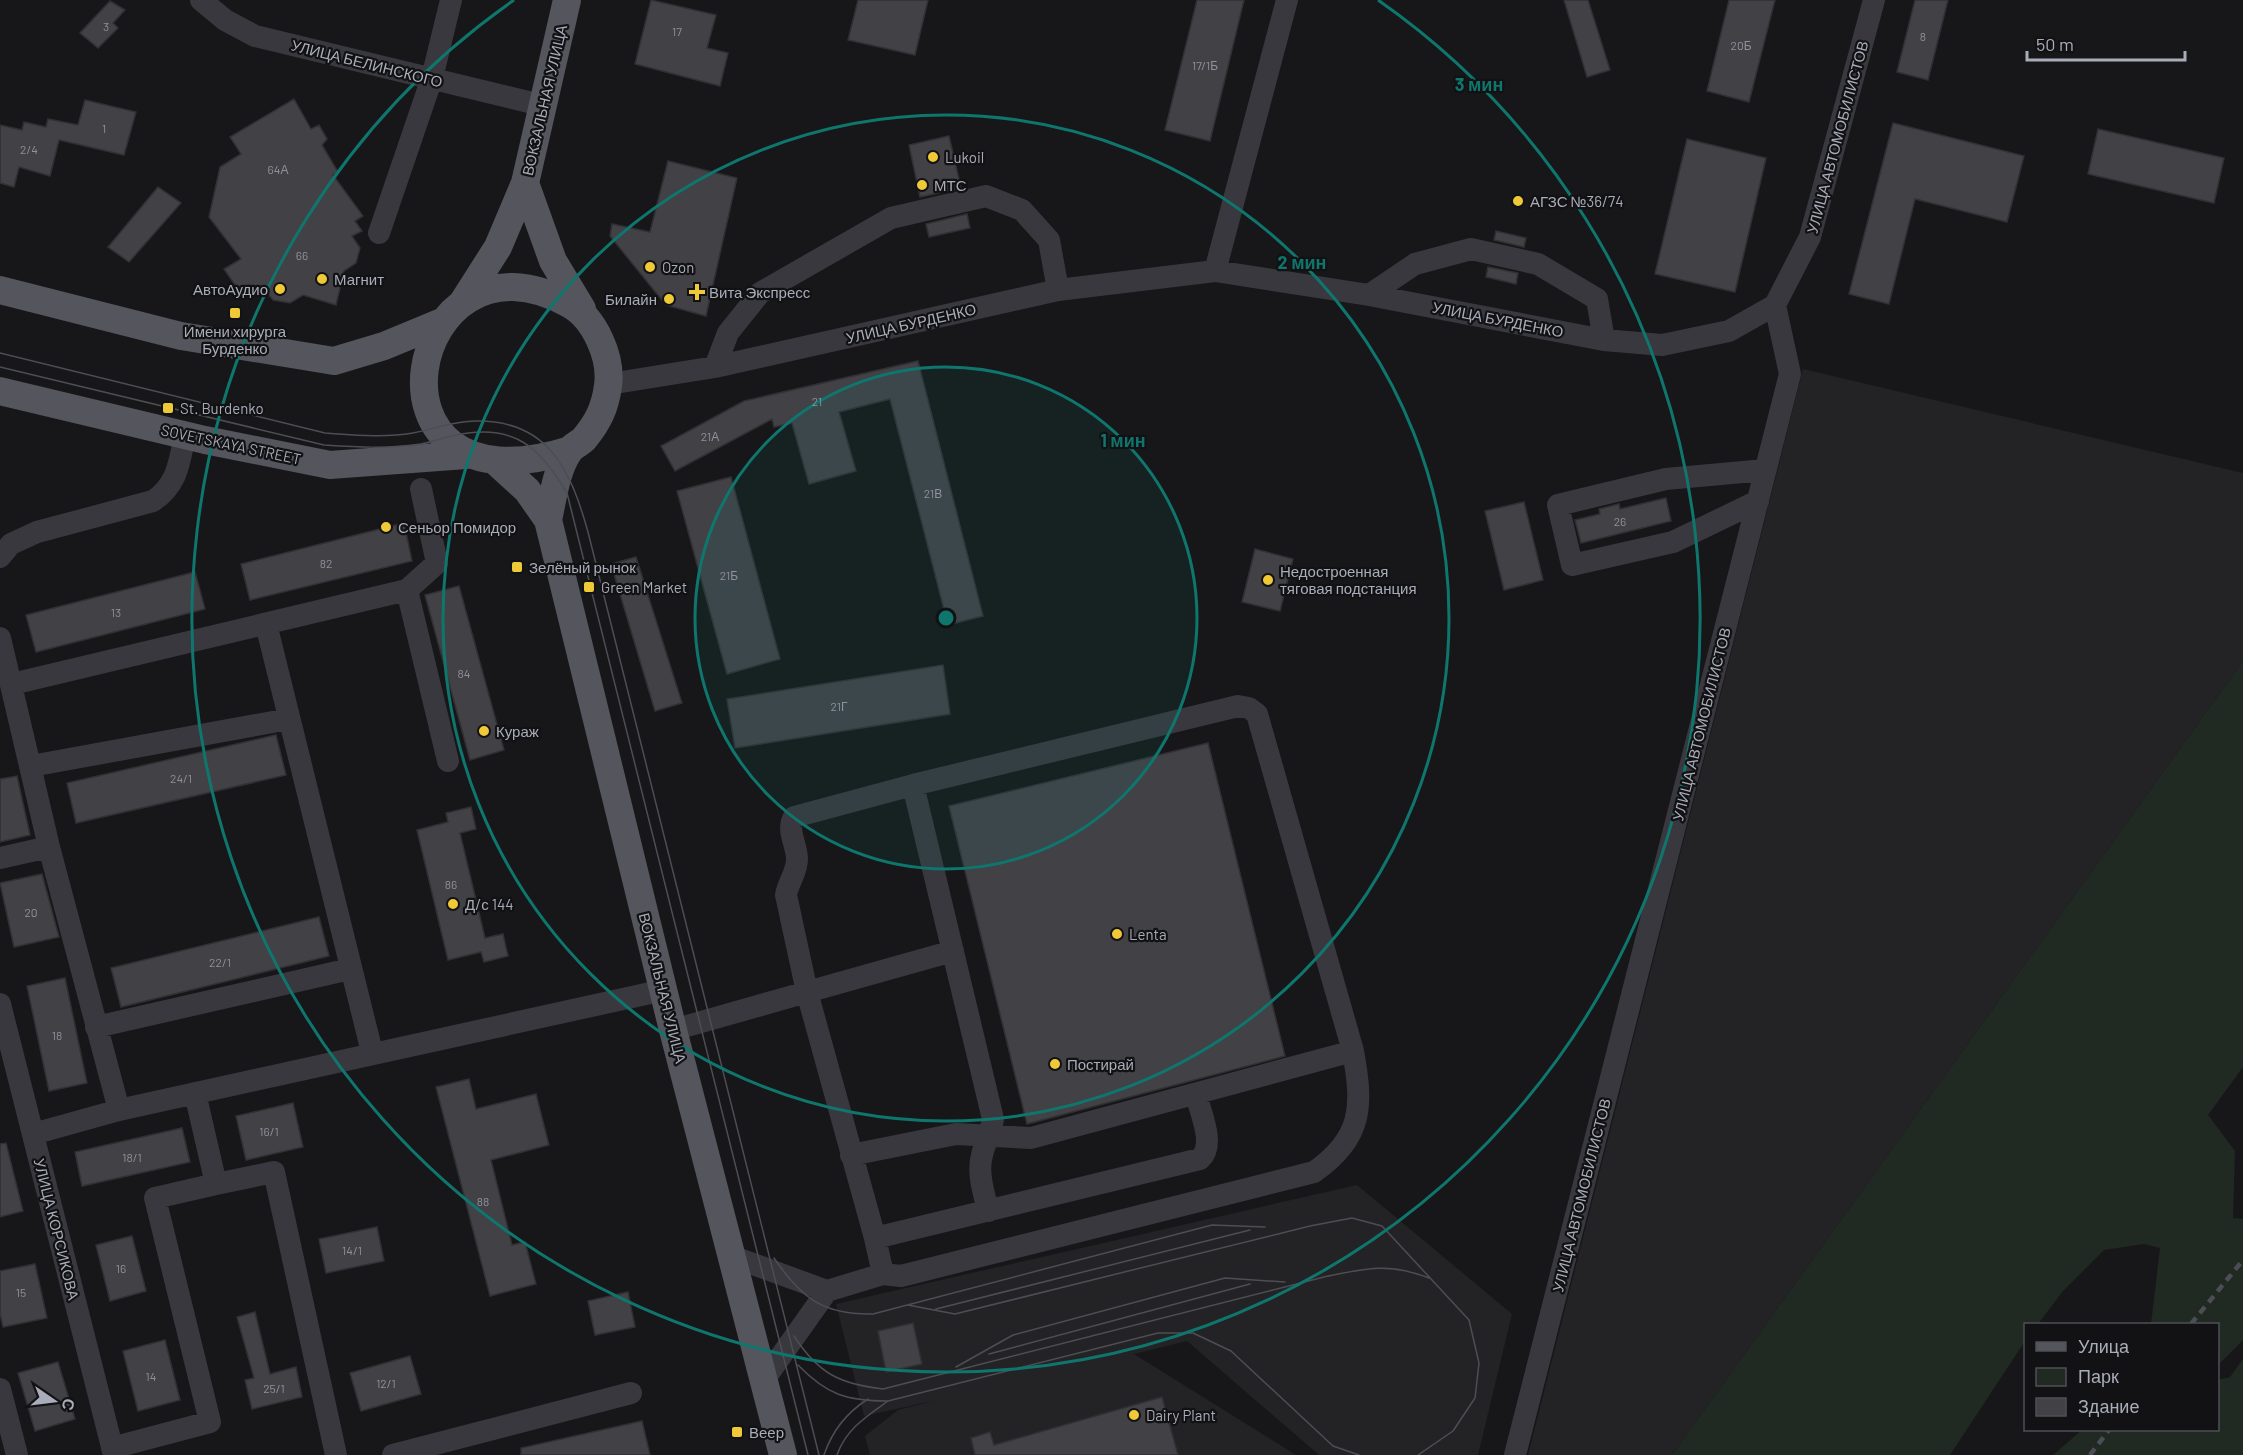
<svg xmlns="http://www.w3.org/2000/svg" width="2243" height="1455" viewBox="0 0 2243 1455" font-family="Barlow,sans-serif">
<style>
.built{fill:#232326}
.green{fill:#212923}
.building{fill:#414146;stroke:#313135;stroke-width:1.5}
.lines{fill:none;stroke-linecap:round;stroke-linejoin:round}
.minor{stroke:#38383e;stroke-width:22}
.major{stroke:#54555d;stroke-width:28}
.tram{stroke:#4d4e55;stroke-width:1.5}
.rail{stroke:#4d4e55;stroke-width:4.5;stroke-dasharray:8 6;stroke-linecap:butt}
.ring{fill:none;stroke:#0f766e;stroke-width:3}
.poi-dot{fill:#f0c938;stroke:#121214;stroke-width:2}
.labels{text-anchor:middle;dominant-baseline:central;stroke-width:4.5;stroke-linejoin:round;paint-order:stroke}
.number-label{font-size:12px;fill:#8f919c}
.street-label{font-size:15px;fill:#a9acb9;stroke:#121214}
.poi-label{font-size:15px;fill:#a9acb9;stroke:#121214;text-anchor:start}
.centre{fill:#0f766e;stroke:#121214;stroke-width:3}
.ring-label{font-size:18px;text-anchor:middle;font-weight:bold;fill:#0f766e;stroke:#121214;stroke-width:4.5;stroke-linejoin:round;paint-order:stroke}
</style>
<rect width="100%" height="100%" fill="#171719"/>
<path class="built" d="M1803,369L2243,473V661L1672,1455H1528Z
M1357,1185L1512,1314L1478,1455H1319L1187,1341L1134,1354L1296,1455H870L865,1436L898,1410L937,1400L864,1416L836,1304Z"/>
<path class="green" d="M2243,661V1067L2208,1115L2235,1151L2233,1218L2243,1219V1340L2218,1365V1324H2151L2160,1248L2144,1244L2104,1250L2063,1291L2038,1324H2026L2025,1341L1950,1455H1672Z
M2243,1359V1455H2053L2082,1430H2218V1380L2230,1377Z"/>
<path class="building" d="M651,0L716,15L707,48L728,53L720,86L635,64Z
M858,0H928L915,55L848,40Z
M1197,0H1244L1210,141L1165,130Z
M1564,0H1588L1610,70L1587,77Z
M1729,0H1775L1749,102L1707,91Z
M1915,0H1948L1928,80L1897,72Z
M110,1L125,10L113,23L118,28L98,48L80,33Z
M294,99L311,129L319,125L327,139L322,145L338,172L333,175L363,216L355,221L362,231L352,236L360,248L356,263L344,271L336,305L303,295L290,303L273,300L264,289L255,295L249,285L239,291L224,269L241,259L209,217L220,167L241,154L230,137Z
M85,100L136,112L124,155L59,140L50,176L19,167L14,187L0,183V125L22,130L24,122L46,127L48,119L78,125Z
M1893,123L2024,156L2007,222L1915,199L1889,304L1849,294Z
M2098,129L2224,158L2214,203L2088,174Z
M949,136L961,188L920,197L909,145Z
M1687,139L1766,158L1735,292L1655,274Z
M668,161L737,178L706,316L666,305L610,236L612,224L650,232Z
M158,187L181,203L129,262L108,247Z
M967,214L970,228L929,237L926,224Z
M1496,231L1526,238L1524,247L1494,240Z
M1488,267L1518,273L1516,284L1486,277Z
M918,361L983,616L948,625L890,399L839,412L856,471L809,484L792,423L774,427L772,419L675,471L661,446L744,401Z
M731,477L780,659L727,674L677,491Z
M1666,498L1671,521L1581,543L1575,520L1600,514L1599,509L1619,504L1620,509Z
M1524,502L1543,580L1504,590L1485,511Z
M404,523L412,561L250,600L241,564Z
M1255,549L1293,559L1280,611L1242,602Z
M636,557L682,703L655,711L611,564Z
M195,572L205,609L36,652L26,615Z
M459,586L504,750L470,760L425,595Z
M943,665L950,714L735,748L727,699Z
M276,735L286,775L76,823L67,783Z
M1208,743L1285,1056L1027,1124L949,806Z
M17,776L30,835L0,842V779Z
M471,807L476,829L460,833L485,938L503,934L508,956L484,962L481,952L448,960L417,830L448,822L446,813Z
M42,874L59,937L14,947L0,883Z
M319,917L329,956L121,1007L111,968Z
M65,978L87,1083L49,1091L27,986Z
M469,1079L476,1109L536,1094L549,1145L491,1160L512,1245L525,1242L536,1284L490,1296L436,1087Z
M293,1103L303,1147L246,1160L236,1116Z
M182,1128L190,1162L82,1186L75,1152Z
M6,1143L23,1211L0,1217V1144Z
M377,1227L384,1261L326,1273L319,1239Z
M132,1236L146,1291L110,1301L96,1245Z
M35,1264L47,1318L3,1327L0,1314V1271Z
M628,1292L635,1327L595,1335L588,1301Z
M255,1312L270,1374L296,1367L302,1397L252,1409L245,1380L254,1378L237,1317Z
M913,1323L922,1364L886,1372L878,1331Z
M165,1340L180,1400L138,1411L123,1351Z
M410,1356L421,1394L361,1411L350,1373Z
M58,1362L75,1419L35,1431L18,1373Z
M1162,1397L1178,1455H975L971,1438L990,1432L994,1445Z
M642,1421L650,1455H521V1448Z"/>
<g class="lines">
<path class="minor" d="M201,0L225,20L255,36L541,105
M379,233L432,78L451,0
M1215,271L1287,0
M1369,295L1415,264L1471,249L1538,264L1597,299L1604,340
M715,367L728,333L760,293L891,218L986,196L1022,210L1049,240L1058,290
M609,384L715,367L1058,290L1215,271L1369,295L1604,340L1662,345L1729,331L1775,305
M1758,501L1673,542L1572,565L1558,505L1666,479L1765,470
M0,557L11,544L37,532L153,501C178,484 179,463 185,435
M407,590L448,761
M266,624L372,1052
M0,638L49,847L119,1110
M12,684L407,590L437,563L421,489
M31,766L289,719
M913,785L993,1119C991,1132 985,1142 982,1155C977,1173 984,1193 988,1211
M0,858L49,847
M0,1004L114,1455
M96,1027L350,969
M673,1030L807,992L875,1238L883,1274L827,1291L764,1380
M195,1093L216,1184L274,1172L336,1455
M33,1134L119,1110L664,990
M851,1155L956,1134L1031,1138L1353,1051
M875,1238L1200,1159C1216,1145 1200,1112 1196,1094
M731,1256L827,1291
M883,1274L901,1276L1314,1172C1363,1138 1363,1106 1353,1051L1257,714L1249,708L1238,706L913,785L794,817C786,830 797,845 797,859C797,873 788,882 786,895L807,992L953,951
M0,1389L17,1455
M112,1448L210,1422L155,1198L216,1184
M393,1455L631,1393
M1515,1455L1790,374L1775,305L1810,237L1874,0"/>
<path class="major" d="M525,183L553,261L582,309
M0,290L181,336L334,361L384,346L442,322
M463,302L498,247L525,183L567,0
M0,391L205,440L330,465L466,455
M495,461L527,490L548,520L673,1030L783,1455
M548,520C553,498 556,469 570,450C573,446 580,443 584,439C598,422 605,408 608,386C612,358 595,318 569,304C407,213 346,521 570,450"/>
<path class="tram" d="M0,353L325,433C354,435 384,438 413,433C434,429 454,421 476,421C549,420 571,471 588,532L819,1455
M0,367L324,445C356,447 389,449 421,444C433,442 444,437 456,435C515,423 539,447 567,493L808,1455
M774,1258C801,1298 823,1315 873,1314L1212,1225L1265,1227
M908,1305L955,1314L1310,1226L1352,1218L1382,1226L1469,1320L1479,1363L1475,1398L1453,1431L1418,1455
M936,1309L1250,1230
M794,1336C818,1373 839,1384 883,1389L1328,1276C1368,1268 1390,1263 1429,1278
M989,1354L1250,1284
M798,1365C827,1395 847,1401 888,1401L1158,1333H1193L1231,1351L1333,1446L1359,1455
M956,1367L1013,1335L1225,1278L1285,1282
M824,1455C832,1431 846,1413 868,1399
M837,1455C846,1429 867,1416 888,1401"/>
<path class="rail" d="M2191,1324L2243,1260
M2090,1455L2109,1430"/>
</g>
<circle cx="946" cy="618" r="251" fill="#0f766e" fill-opacity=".12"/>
<g class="ring">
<circle cx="946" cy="618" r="251"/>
<circle cx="946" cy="618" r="503"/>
<path d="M1378 0A754 754 0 1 1 514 0"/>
</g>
<g class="poi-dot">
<circle cx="933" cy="157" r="6"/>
<circle cx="922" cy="185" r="6"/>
<circle cx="1518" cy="201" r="6"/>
<circle cx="650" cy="267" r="6"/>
<circle cx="322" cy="279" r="6"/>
<circle cx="280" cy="289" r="6"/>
<path d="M694 283h6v6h6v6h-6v6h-6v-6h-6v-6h6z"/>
<circle cx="669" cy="299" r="6"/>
<rect x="229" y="307" width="12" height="12" rx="3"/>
<rect x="162" y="402" width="12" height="12" rx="3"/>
<circle cx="386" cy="527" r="6"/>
<rect x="511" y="561" width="12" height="12" rx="3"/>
<circle cx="1268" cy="580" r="6"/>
<rect x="583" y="581" width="12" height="12" rx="3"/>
<circle cx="484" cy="731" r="6"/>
<circle cx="453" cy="904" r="6"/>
<circle cx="1117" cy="934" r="6"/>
<circle cx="1055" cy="1064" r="6"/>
<circle cx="1134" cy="1415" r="6"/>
<rect x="731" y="1426" width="12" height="12" rx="3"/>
</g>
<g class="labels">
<g class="number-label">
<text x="106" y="26">3</text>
<text x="677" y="31">17</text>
<text x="1923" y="36">8</text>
<text x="1741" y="45">20Б</text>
<text x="1205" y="65">17/1Б</text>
<text x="104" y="128">1</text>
<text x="29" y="149">2/4</text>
<text x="278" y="169">64А</text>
<text x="302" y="255">66</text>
<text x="817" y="401">21</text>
<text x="710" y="436">21А</text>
<text x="933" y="493">21В</text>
<text x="1620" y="521">26</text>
<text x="326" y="563">82</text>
<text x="729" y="575">21Б</text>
<text x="116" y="612">13</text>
<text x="464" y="673">84</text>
<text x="839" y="706">21Г</text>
<text x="181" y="778">24/1</text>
<text x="451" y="884">86</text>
<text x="31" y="912">20</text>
<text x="220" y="962">22/1</text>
<text x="57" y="1035">18</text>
<text x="269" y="1131">16/1</text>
<text x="132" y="1157">18/1</text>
<text x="483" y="1201">88</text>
<text x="352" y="1250">14/1</text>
<text x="121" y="1268">16</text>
<text x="21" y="1292">15</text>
<text x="151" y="1376">14</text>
<text x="386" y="1383">12/1</text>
<text x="274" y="1388">25/1</text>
</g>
<g class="street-label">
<text transform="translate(367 63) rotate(14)">УЛИЦА БЕЛИНСКОГО</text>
<text transform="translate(544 100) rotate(-77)">ВОКЗАЛЬНАЯ УЛИЦА</text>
<text transform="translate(1837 137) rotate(-75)">УЛИЦА АВТОМОБИЛИСТОВ</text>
<text transform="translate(1498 319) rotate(11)">УЛИЦА БУРДЕНКО</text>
<text transform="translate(911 323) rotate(-13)">УЛИЦА БУРДЕНКО</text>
<text transform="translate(231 444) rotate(12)">SOVETSKAYA STREET</text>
<text transform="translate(1701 724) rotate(-76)">УЛИЦА АВТОМОБИЛИСТОВ</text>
<text transform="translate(663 988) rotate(76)">ВОКЗАЛЬНАЯ УЛИЦА</text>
<text transform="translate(1581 1195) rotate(-76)">УЛИЦА АВТОМОБИЛИСТОВ</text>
<text transform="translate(57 1229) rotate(76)">УЛИЦА КОРСИКОВА</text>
</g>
<g class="poi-label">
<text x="945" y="157">Lukoil</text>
<text x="934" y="185">МТС</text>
<text x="1530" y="201">АГЗС №36/74</text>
<text x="662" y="267">Ozon</text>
<text x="334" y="279">Магнит</text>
<text x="268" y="289" text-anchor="end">АвтоАудио</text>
<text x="709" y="292">Вита Экспресс</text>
<text x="657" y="299" text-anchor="end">Билайн</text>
<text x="235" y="331" text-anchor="middle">Имени хирурга<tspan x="235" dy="17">Бурденко</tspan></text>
<text x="180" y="408">St. Burdenko</text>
<text x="398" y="527">Сеньор Помидор</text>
<text x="529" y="567">Зелёный рынок</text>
<text x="1280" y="571">Недостроенная<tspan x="1280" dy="17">тяговая подстанция</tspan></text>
<text x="601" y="587">Green Market</text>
<text x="496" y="731">Кураж</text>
<text x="465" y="904">Д/с 144</text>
<text x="1129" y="934">Lenta</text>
<text x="1067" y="1064">Постирай</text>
<text x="1146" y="1415">Dairy Plant</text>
<text x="749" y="1432">Веер</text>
</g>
</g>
<circle cx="946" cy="618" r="9" class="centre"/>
<g class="ring-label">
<text x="1479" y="91">3 мин</text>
<text x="1302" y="269">2 мин</text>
<text x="1123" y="447">1 мин</text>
</g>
<rect x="2024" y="1323" width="195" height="108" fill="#121214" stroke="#4e5056" stroke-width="1.5"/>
<rect x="2036" y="1342" width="30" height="9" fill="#54555d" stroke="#4e5056" stroke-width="1.5"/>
<text x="2078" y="1353" font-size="18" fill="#a9acb9">Улица</text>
<rect x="2036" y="1368" width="30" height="18" fill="#212923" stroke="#4e5056" stroke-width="1.5"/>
<text x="2078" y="1383" font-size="18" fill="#a9acb9">Парк</text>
<rect x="2036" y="1398" width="30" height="18" fill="#414146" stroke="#4e5056" stroke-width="1.5"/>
<text x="2078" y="1413" font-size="18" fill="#a9acb9">Здание</text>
<g transform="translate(54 1401) rotate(104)" stroke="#121214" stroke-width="4.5" paint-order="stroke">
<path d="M0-4.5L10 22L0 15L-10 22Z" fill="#a9acb9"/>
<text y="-9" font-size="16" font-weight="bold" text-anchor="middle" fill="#a9acb9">С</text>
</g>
<path d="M2027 51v9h158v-9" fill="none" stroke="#a9acb9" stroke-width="3"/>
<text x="2036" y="51" font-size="18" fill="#a9acb9" stroke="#121214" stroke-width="4.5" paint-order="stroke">50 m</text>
</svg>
